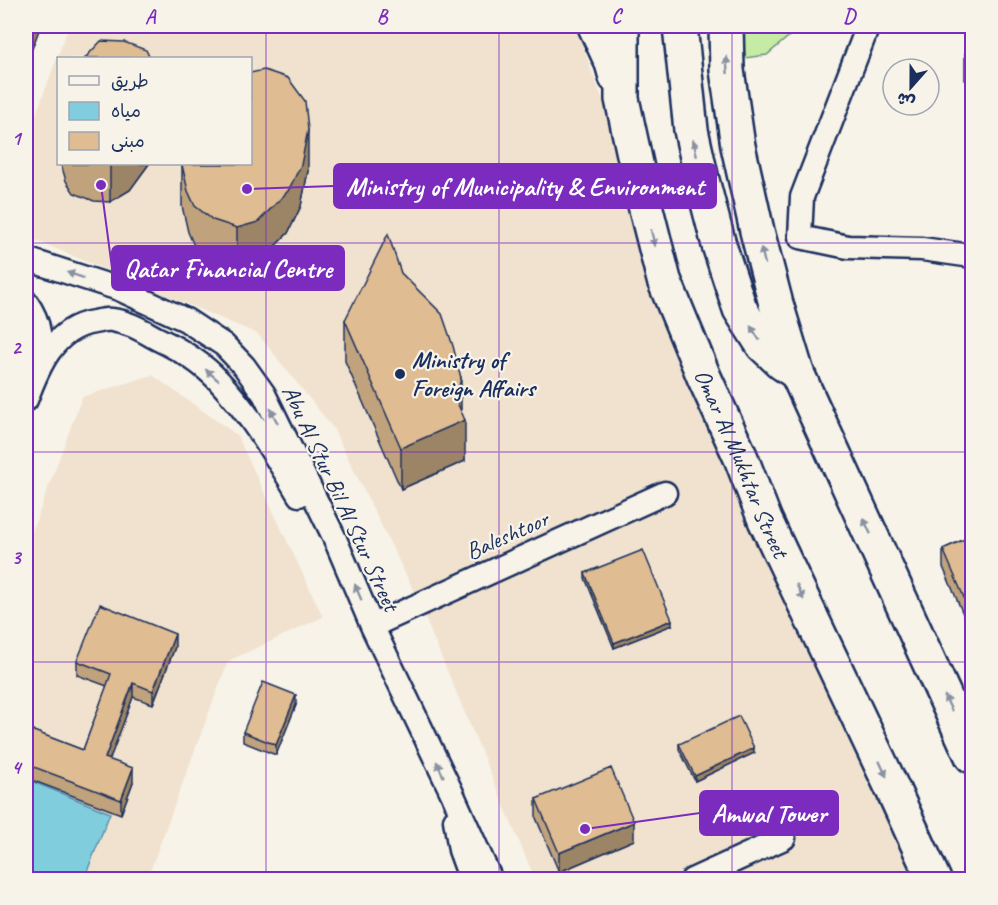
<svg xmlns="http://www.w3.org/2000/svg" width="998" height="905" viewBox="0 0 998 905" font-family="Caveat,'Playpen Sans Arabic',sans-serif">
<style>
.built{fill:#f0e2ce;fill-rule:evenodd}
.green{fill:#c5eba5;stroke:#708d82;stroke-width:1.5}
.water{fill:#80cedd;stroke:#588eaa;stroke-width:1.5}
.lines{fill:none;stroke-linecap:round;stroke-linejoin:round}
.minor-casing{stroke:#1b2f5e;stroke-width:27}
.secondary-casing{stroke:#1b2f5e;stroke-width:38}
.minor{stroke:#f7f3e8;stroke-width:22}
.secondary{stroke:#f7f3e8;stroke-width:33}
.wall{fill:#c0a27d;stroke:#1b2f5e;stroke-width:1.5}
.shaded-wall{fill:#9c8466;stroke:#1b2f5e;stroke-width:1.5}
.building{fill:#dfbc91;stroke:#1b2f5e;stroke-width:1.5}
.oneway{fill:#8991a3}
.grid{fill:none;stroke:#7b2cbf;stroke-width:1.5;stroke-opacity:0.55}
.poi-dot{fill:#1b2f5e;stroke:#f7f3e8;stroke-width:2}
.labels{text-anchor:middle;dominant-baseline:central;stroke-width:4.5;stroke-linejoin:round;paint-order:stroke}
.poi-label{font-size:24px;font-weight:bold;fill:#1b2f5e;stroke:#f7f3e8;text-anchor:start}
.street-label{font-size:24px;fill:#1b2f5e;stroke:#f7f3e8}
.leader{fill:none;stroke:#7b2cbf;stroke-width:2}
.callout-dot{fill:#7b2cbf;stroke:#f7f3e8;stroke-width:2}
.callout{fill:#7b2cbf;stroke:#7b2cbf;stroke-width:2}
.callout-label{font-size:26px;text-anchor:middle;font-weight:bold;fill:#fff}
.neatline{fill:none;stroke:#7b2cbf;stroke-width:2}
.grid-label{font-size:20px;text-anchor:middle;font-weight:bold;fill:#7b2cbf}
</style>
<rect width="100%" height="100%" fill="#f7f3e8"/>
<filter id="ink" filterUnits="userSpaceOnUse"><feTurbulence type="fractalNoise" baseFrequency=".0167" numOctaves="2"/><feDisplacementMap in="SourceGraphic" scale="12" xChannelSelector="R" yChannelSelector="G"/><feConvolveMatrix kernelMatrix="1 2 1 2 8 2 1 2 1" color-interpolation-filters="sRGB"/></filter>
<g filter="url(#ink)">
<path class="built" d="M69,26H576L593,75L912,879H535L411,585L333,428L258,334L26,236V141ZM58,58H250V164H58Z
M152,375L237,435L323,617L228,661L147,879H26V548L82,397Z"/>
<path class="green" d="M742,26H801L767,55L745,58Z"/>
<path class="water" d="M26,779L110,813L84,879H26Z"/>
<g class="lines">
<defs>
<path id="minor" d="M868,26L802,197L800,237L848,247L922,249L972,256
M26,259L119,289L186,320L224,345L244,366L264,394L335,539L372,626L452,793L491,880
M26,302C42,324 41,341 38,368
M26,400C38,367 54,328 94,322C100,321 106,319 112,320C129,322 143,331 158,339C179,349 201,362 218,380C250,414 275,455 299,495
M372,626L665,493
M455,820L460,850L471,880
M692,880L784,838"/>
<g id="secondary">
<path d="M595,26L612,63L616,77"/>
<path id="s1" d="M622,26V99L644,201L664,280L704,377L741,458L765,520L893,790L934,880"/>
<path d="M680,26L691,130L702,180L719,245L740,309L763,345L782,363L797,373"/>
<path d="M726,26L727,70L738,146L757,231L776,304L797,373L972,756"/>
</g>
</defs>
<use href="#minor" class="minor-casing"/>
<use href="#secondary" class="secondary-casing"/>
<use href="#minor" class="minor"/>
<use href="#secondary" class="secondary"/>
</g>
<path class="wall" d="M972,37V83L965,80V54Z
M61,164H149L130,190L110,202L94,201L74,193L66,181Z
M182,165L308,171L301,206L288,233L258,263L237,269L213,262L195,248L188,232L182,206Z
M345,320L461,410L465,461L401,489L345,361Z
M972,536V635L943,567V549Z
M585,573L672,625L614,648L585,578Z
M175,647L153,704L133,697L109,760L133,782L121,814L26,778V728L83,750L107,686L77,675V661Z
M296,705L276,755L243,742V732Z
M679,744L754,753L695,781L679,749Z
M536,799L634,840L559,872L536,818Z"/>
<path class="shaded-wall" d="M26,26H39V30L26,65Z
M308,130V171L301,206L288,233L258,263L237,269V228Z
M110,164H149L130,190L110,202Z
M461,378V419L465,420V461L401,489V448Z
M672,620V625L614,648V643Z
M175,634V647L153,704V691Z
M133,683V697L105,772V758Z
M296,695V705L276,755V745Z
M754,748V753L695,781V776Z
M133,768V782L121,814V800Z
M634,822V840L559,872V853Z"/>
<path class="building" d="M972,37V57L965,54Z
M101,41L124,42L146,50L150,58H85Z
M264,70L288,78L305,101L308,130L301,165L288,191L258,222L237,228L213,220L195,206L188,191L182,165V164H250V73Z
M388,234L401,273L442,314L453,346L461,378L456,400L465,420L401,448L345,320Z
M972,536V616L943,549Z
M643,550L672,620L614,643L585,573Z
M100,604L175,634L153,691L133,683L105,758L133,768L121,800L26,764V728L83,750L111,674L77,661Z
M263,682L296,695L276,745L243,732Z
M739,716L754,748L695,776L679,744Z
M611,768L634,822L559,853L536,799Z"/>
<defs><path id="oneway-solid" d="M-6-.8H1V-3.2L6.5 0L1 3.2V.8H-6Z" transform="scale(1.5)"/></defs>
<g class="oneway">
<use href="#oneway-solid" transform="translate(727 65) rotate(-94)"/>
<use href="#oneway-solid" transform="translate(695 148) rotate(-102)"/>
<use href="#oneway-solid" transform="translate(653 238) rotate(76)"/>
<use href="#oneway-solid" transform="translate(763 256) rotate(-104)"/>
<use href="#oneway-solid" transform="translate(75 275) rotate(-162)"/>
<use href="#oneway-solid" transform="translate(755 333) rotate(-123)"/>
<use href="#oneway-solid" transform="translate(212 375) rotate(-139)"/>
<use href="#oneway-solid" transform="translate(274 416) rotate(-116)"/>
<use href="#oneway-solid" transform="translate(867 526) rotate(-115)"/>
<use href="#oneway-solid" transform="translate(358 592) rotate(-113)"/>
<use href="#oneway-solid" transform="translate(800 592) rotate(65)"/>
<use href="#oneway-solid" transform="translate(948 703) rotate(-115)"/>
<use href="#oneway-solid" transform="translate(440 769) rotate(-115)"/>
<use href="#oneway-solid" transform="translate(883 769) rotate(65)"/>
</g>
</g>
<path class="grid" d="M266,26V880M499,26V880M732,26V880M26,243H972M26,452H972M26,662H972"/>
<circle class="poi-dot" cx="400" cy="374" r="6"/>
<g class="labels">
<g class="poi-label">
<text x="412" y="360">Ministry of<tspan x="412" dy="28">Foreign Affairs</tspan></text>
</g>
<g class="street-label">
<text stroke="none"><textPath href="#s1" startOffset="458">Omar Al Mukhtar Street</textPath></text>
<text transform="translate(341 498) rotate(65)">Abu Al Stur Bil Al Stur Street</text>
<text transform="translate(507 535) rotate(-24)">Baleshtoor</text>
</g>
</g>
<path class="leader" d="M247 189L334 186M101 185L112 268M585 829L700 813"/>
<g class="callout-dot">
<circle cx="247" cy="189" r="6"/>
<circle cx="101" cy="185" r="6"/>
<circle cx="585" cy="829" r="6"/>
</g>
<g class="callout">
<rect x="334" y="164" width="382" height="44" rx="6"/>
<rect x="112" y="246" width="232" height="44" rx="6"/>
<rect x="700" y="791" width="138" height="44" rx="6"/>
</g>
<g class="callout-label">
<text x="525" y="195">Ministry of Municipality &amp; Environment</text>
<text x="228" y="277">Qatar Financial Centre</text>
<text x="769" y="822">Amwal Tower</text>
</g>
<rect width="998" height="905" fill="none" stroke="#f7f3e8" stroke-width="66"/>
<rect x="57" y="57" width="195" height="108" fill="#f7f3e8" stroke="#9fa5b1" stroke-width="1.5"/>
<rect x="69" y="76" width="30" height="9" fill="#f7f3e8" stroke="#9fa5b1" stroke-width="1.5"/>
<text x="111" y="87" font-size="18" fill="#1b2f5e">طريق</text>
<rect x="69" y="102" width="30" height="18" fill="#80cedd" stroke="#9fa5b1" stroke-width="1.5"/>
<text x="111" y="117" font-size="18" fill="#1b2f5e">مياه</text>
<rect x="69" y="132" width="30" height="18" fill="#dfbc91" stroke="#9fa5b1" stroke-width="1.5"/>
<text x="111" y="147" font-size="18" fill="#1b2f5e">مبنى</text>
<g transform="translate(911 87) rotate(201)"><circle r="28" fill="#f7f3e8" stroke="#9fa5b1" stroke-width="1.5"/>
<path d="M0-4.5L10 22L0 15L-10 22Z" fill="#1b2f5e"/>
<text y="-9" font-size="16" font-weight="bold" text-anchor="middle" fill="#1b2f5e">ش</text>
</g>
<rect x="33" y="33" width="932" height="839" class="neatline"/>
<g class="grid-label">
<text x="150" y="23">A</text>
<text x="382" y="23">B</text>
<text x="616" y="23">C</text>
<text x="849" y="23">D</text>
<text x="16" y="145">1</text>
<text x="16" y="354">2</text>
<text x="16" y="564">3</text>
<text x="16" y="774">4</text>
</g>
</svg>
